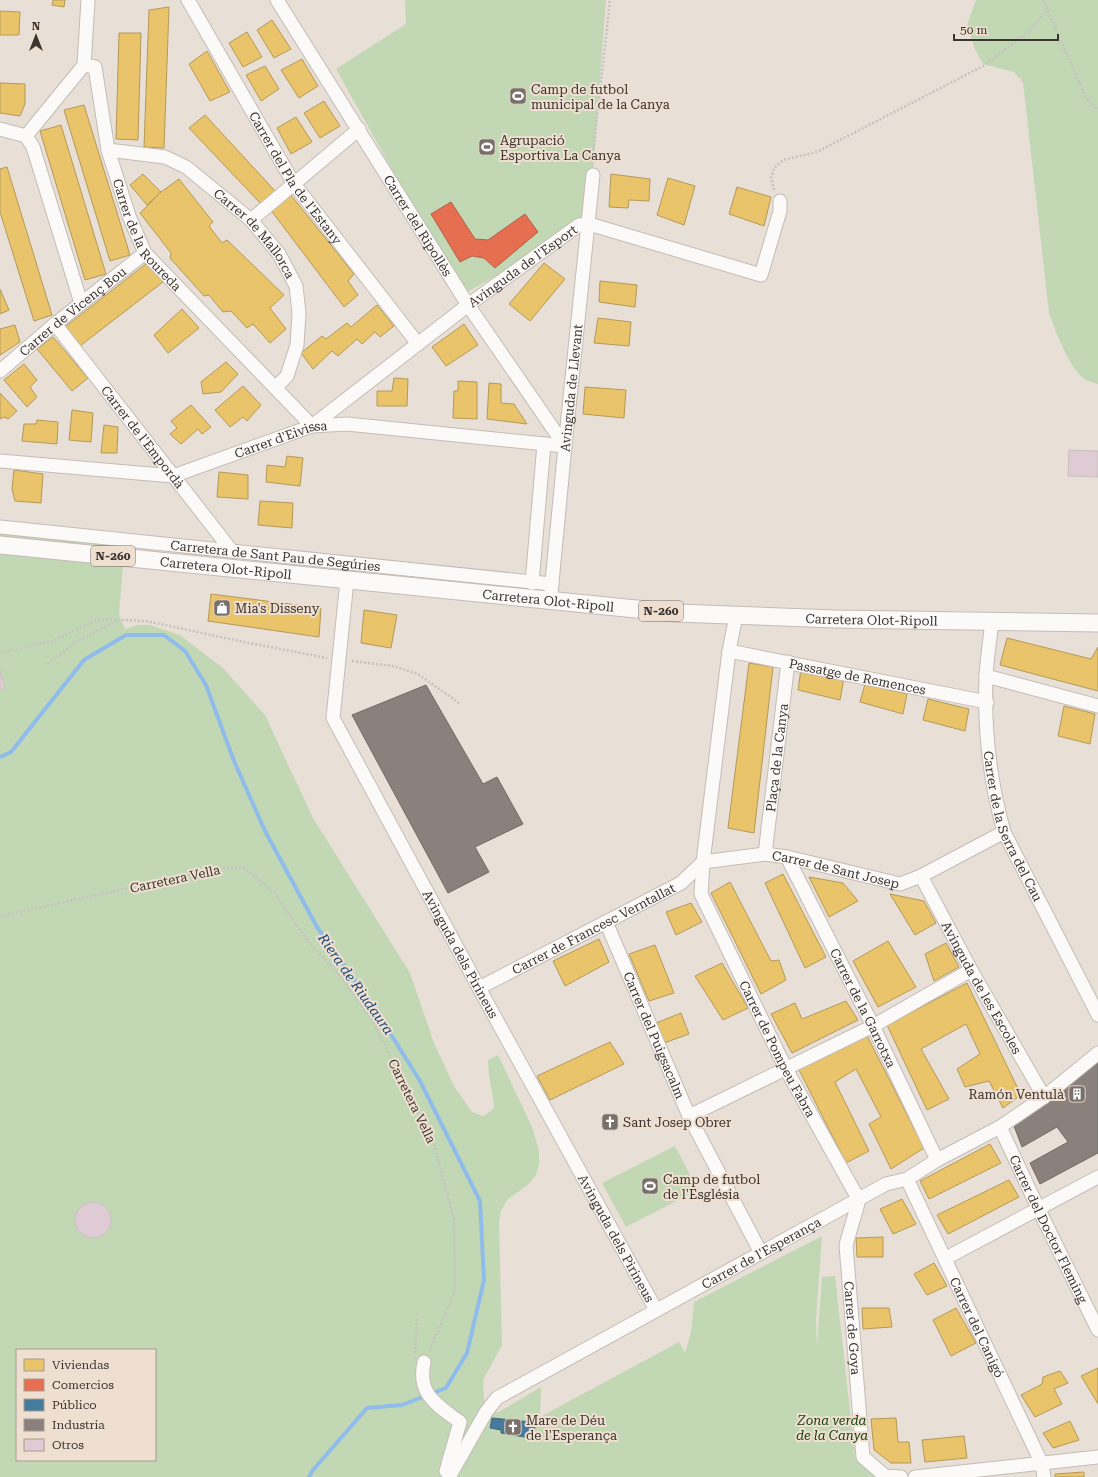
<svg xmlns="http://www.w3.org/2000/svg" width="1098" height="1477" viewBox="0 0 1098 1477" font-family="'Roboto Serif',serif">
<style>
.green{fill:#c2d8b5;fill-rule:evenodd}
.homes{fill:#e9c46a;stroke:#b59959}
.shops{fill:#e76f51;stroke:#b45e47}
.public{fill:#457b9d;stroke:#42667c}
.industry{fill:#8a817c;stroke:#736a65}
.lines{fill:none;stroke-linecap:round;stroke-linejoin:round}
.stream{stroke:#90bcec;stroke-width:4}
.building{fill:#dfcbd3;stroke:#c9c1c0}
.minor-casing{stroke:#c3bcb6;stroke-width:15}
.major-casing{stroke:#c3bcb6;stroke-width:19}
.path{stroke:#c5c2c0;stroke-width:2.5;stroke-dasharray:2 2;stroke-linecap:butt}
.minor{stroke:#fcfaf9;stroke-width:13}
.major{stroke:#fcfaf9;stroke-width:17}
.labels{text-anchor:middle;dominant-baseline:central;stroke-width:4;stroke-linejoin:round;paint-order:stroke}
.shield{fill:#efdfd0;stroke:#726860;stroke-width:1}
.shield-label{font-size:12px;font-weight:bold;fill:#3c3530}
.poi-label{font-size:13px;fill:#3c3530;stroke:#efdfd0;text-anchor:start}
.street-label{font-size:13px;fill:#3c3530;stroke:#efdfd0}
.park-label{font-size:13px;font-style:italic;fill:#13400c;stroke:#efdfd0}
.water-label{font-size:14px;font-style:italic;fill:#1a4877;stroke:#efdfd0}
</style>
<rect width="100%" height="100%" fill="#e8dfd7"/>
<path class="green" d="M405,0H606L589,224L462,295L336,69L406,24Z
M976,0H1098V384C1093,382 1087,381 1083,378C1069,367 1055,330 1049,313L1023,82H1021V78H1019L1014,72L983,64L975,49L967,25Z
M0,533L122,545L123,565L119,615L125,629L137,625H150L180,635L224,669L265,715L313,818L410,973L434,1043L454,1086L472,1112L484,1116L494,1108C493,1092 488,1077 488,1060L498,1055L532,1127L539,1151V1164L536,1175L529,1184L507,1200L501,1211L499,1222L502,1345L483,1380L484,1401L497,1413L541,1387L540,1417L679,1342L685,1353L691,1332L694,1302L822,1236L816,1319L817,1345L822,1277L835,1276L855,1456L876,1477H0ZM17,1350H155V1460H17Z
M675,1146L698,1190L626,1227L602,1183Z"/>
<path class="homes" d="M53,0H65L64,7L52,5Z
M169,7L164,148L144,147L149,10Z
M0,11L20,12L19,35H0Z
M272,20L291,49L274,58L257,30Z
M247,32L262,57L243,67L229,43Z
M119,33H141L138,140L116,139Z
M207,51L230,92L210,101L189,64Z
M302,59L318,86L299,98L281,70Z
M265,66L279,89L261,101L246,75Z
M0,83L25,84V104L20,116L0,113Z
M324,101L340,126L320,138L304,113Z
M84,105L130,255L110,261L64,110Z
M205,115L276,192L261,204L189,128Z
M296,117L312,142L291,154L277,128Z
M61,125L106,274L85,280L40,131Z
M7,167L52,315L34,321L0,212V169Z
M143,174L161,192L147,205L130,185Z
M611,174L650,179L649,201L629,200L628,208L609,207Z
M668,178L695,186L684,225L657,215Z
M179,179L213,222L209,226L222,243L227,240L284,295L270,308L286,329L270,343L253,324L247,328L231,311L223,312L209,295L204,296L170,258L171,253L140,213L161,192Z
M737,187L771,197L764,226L729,214Z
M290,194L354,274L348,281L358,295L344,307L270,209Z
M147,263L163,282L80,346L65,327Z
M544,263L565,279L530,321L509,304Z
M600,281L637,285L635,307L599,302Z
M0,289L9,310L0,314Z
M377,305L394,326L380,337L375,332L362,344L357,339L338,356L332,351L313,369L301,353L322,336L326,339L347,323L351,327Z
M182,309L199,328L168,353L154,335Z
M598,318L631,322L629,346L594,343Z
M464,324L478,345L446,366L432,347Z
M15,325L20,342L0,355V329Z
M53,337L88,378L72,391L37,349Z
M226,362L238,374L221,392L203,394L201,382Z
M24,364L37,380L30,387L37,397L27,407L4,380Z
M394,378L408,379L407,406H377V391H392Z
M458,381L477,382V419L453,418L454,391H458Z
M489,383L501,384V403L514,404L527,424L487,419Z
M243,386L261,405L247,421L243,417L230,427L215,410Z
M585,387L626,390L624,418L583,414Z
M0,393L17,411L8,419L4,417L0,419Z
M191,405L211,427L202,434L198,429L181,444L170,434L177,428L171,421Z
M72,410L93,413L91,442L69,440Z
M37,420L58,422L57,444L22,441L24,424H36Z
M104,425L118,427L117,453H101Z
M287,456L303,458L300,486L266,482L267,465L285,467Z
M14,470L43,474L41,503L15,501L12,489Z
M219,472L248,475V499L217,497Z
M260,501L293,503L292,528L258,525Z
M211,594L321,608L319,637L208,621Z
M364,610L397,615L391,648L361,643Z
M1007,638L1091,659L1098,647V691L1000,665Z
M749,663L773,667L754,833L728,828Z
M801,669L844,678L840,700L798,690Z
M865,684L907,694L903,714L860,702Z
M928,699L969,709L965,731L923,720Z
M1064,706L1095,714L1090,744L1058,736Z
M783,874L826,957L805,968L765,883Z
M809,877L843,883L858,901L829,917Z
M730,882L771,961L779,960L786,980L761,994L711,893Z
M890,894L924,901L936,923L915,935Z
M691,903L702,922L676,935L666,912Z
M599,939L609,962L565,986L553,961Z
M888,941L916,987L878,1007L853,961Z
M946,943L959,967L934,981L925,954Z
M655,945L674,993L649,1001L629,954Z
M722,963L748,1008L723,1020L695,976Z
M967,983L1021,1095L1003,1108L989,1081L965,1087L957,1069L980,1054L966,1024L921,1049L949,1099L927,1110L887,1025Z
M846,1001L858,1020L792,1053L771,1014L795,1003L802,1019Z
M681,1013L689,1034L664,1043L656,1023Z
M864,1030L924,1148L891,1169L869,1124L881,1117L856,1069L835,1082L869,1151L846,1163L796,1064Z
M610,1042L624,1064L550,1100L537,1076Z
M990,1144L1001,1163L929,1199L920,1181Z
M1009,1180L1019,1197L948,1234L937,1215Z
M902,1199L916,1224L893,1234L880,1209Z
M883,1237V1257H857L856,1238Z
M934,1263L947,1286L927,1295L914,1274Z
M862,1308H889L892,1327L863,1329Z
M956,1308L976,1343L951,1356L933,1320Z
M1098,1368V1404L1081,1376Z
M1060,1371L1068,1383L1054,1389L1062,1404L1035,1417L1021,1395L1042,1384L1043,1377Z
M896,1418L898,1442H909L911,1463H891L874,1450L871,1419Z
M1070,1421L1079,1440L1053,1448L1043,1433Z
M964,1436L967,1458L925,1462L922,1440Z
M1084,1472V1477H1055V1474Z"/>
<path class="shops" d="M451,202L475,239L488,240L525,214L538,232L495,268L484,258L472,256L460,262L431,214Z"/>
<path class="public" d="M492,1418L531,1422L535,1425L534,1434L530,1438L501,1433V1430L490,1428Z"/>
<path class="industry" d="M426,685L483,784L497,777L523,824L475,847L489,872L448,893L352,715Z
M1098,1062V1153L1040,1184L1030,1163L1068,1142L1057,1127L1022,1147L1014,1126Z"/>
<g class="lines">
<path class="stream" d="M0,757L11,752L84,660L126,635H164L185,651L206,685L234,761L265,831L317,927L375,1009L420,1081L480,1201L484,1280L467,1353L446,1388L402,1405L367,1408L313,1470L309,1477"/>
</g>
<path class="building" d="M1069,450L1098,451V477L1068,476Z
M0,670L5,688L0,690Z
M75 1220a18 18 0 1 1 36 0a18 18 0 1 1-36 0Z"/>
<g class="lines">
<defs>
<g id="minor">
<path id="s1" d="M88,0L84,65L95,67L108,150L129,216L145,253L312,426L468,305L579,225L589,224L761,275L780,211V201"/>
<path id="s2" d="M188,0L294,184L418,344"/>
<path id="s3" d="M277,0L468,305L565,446"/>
<path d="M0,129L26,136L84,65"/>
<path d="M26,136L33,147L81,303"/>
<path id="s4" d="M108,150L165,157L186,167L251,220L279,254L296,286L299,313L297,345L287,376L275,388"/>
<path d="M251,220L359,129"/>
<path id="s5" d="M55,324L231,550"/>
<path id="s6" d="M0,371L55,324L145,253"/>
<path id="s7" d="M0,461L173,476L312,426L347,424L565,446"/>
<path id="s8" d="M0,527L552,584"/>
<path id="s9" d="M347,580L333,718L479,988L656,1310"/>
<path d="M532,583L544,444"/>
<path id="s10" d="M551,593L565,446L593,175"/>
<path id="s11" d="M736,616L729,651L703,862L701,894L786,1069L859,1200"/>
<path id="s12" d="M992,621C990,639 987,658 986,676C984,728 990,782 1004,832L1098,1015"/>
<path id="s13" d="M729,651L987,702"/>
<path d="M986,676L1098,706"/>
<path id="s14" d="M765,854L788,662"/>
<path id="s15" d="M787,857L873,1026L937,1160"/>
<path id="s16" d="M921,876L971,970L1044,1097"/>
<path id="s17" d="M606,922L689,1116L761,1253"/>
<path id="s18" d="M479,988L681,883L703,862L765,854L787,857L900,884L921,876L1004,832"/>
<path d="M689,1116L873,1026L971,970"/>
<path id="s19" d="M1000,1127L1039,1210L1098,1330"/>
<path id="s20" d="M907,1179L1042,1464L1044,1477"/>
<path id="s21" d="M859,1200L846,1245L863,1457L885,1476L901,1477"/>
<path d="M946,1258L1098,1177"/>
<path d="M424,1362C417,1395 437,1405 460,1422L446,1471"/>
<path id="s22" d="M449,1477L486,1412L497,1398L886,1184L907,1179L937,1160L1000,1127L1044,1097L1098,1053"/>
<path d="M915,1477L1098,1457"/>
</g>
<g id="major">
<path id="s23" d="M0,545L676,613L834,619L1098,623"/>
</g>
</defs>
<use href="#minor" class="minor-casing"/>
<use href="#major" class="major-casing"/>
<path class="path" d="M1043,0L1085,96L1098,110
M592,162L610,0
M774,190L771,178L774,168L783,160L817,152L983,66L1018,40L1032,28L1047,9
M0,653L52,641L100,619L146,621L244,642L327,658
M352,661L393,666L418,674L459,703
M47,664L79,640L118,620
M0,916L220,868H245L275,894L310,944L336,971L372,1019L434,1144L454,1221L455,1291L429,1352
M415,1353L417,1319"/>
<use href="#minor" class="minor"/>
<use href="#major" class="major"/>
</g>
<defs>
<symbol id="stadium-square" viewBox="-11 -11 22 22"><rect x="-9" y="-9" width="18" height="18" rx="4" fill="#78706a" stroke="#efdfd0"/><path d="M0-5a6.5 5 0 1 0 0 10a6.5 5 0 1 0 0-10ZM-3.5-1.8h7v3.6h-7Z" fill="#fff"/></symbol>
<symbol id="shop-square" viewBox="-11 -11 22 22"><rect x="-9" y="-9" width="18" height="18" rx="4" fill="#78706a" stroke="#efdfd0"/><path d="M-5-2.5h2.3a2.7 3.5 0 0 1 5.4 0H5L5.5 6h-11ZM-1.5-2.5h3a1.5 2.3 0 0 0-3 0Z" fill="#fff"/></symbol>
<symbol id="building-square" viewBox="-11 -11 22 22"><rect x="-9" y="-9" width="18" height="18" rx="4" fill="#78706a" stroke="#efdfd0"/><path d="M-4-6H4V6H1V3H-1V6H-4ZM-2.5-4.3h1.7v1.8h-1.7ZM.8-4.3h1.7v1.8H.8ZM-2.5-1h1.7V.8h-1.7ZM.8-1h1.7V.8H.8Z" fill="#fff"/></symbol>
<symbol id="church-square" viewBox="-11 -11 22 22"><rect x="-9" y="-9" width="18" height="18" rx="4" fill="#78706a" stroke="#efdfd0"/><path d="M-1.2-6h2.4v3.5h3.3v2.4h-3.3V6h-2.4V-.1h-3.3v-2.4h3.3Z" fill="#fff"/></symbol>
</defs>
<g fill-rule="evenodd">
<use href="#stadium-square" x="508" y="86" width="20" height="20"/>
<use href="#stadium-square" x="477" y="137" width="20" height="20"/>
<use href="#shop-square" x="212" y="598" width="20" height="20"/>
<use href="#building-square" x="1067" y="1084" width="20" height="20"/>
<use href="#church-square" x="600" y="1112" width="20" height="20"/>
<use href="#stadium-square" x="640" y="1176" width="20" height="20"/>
<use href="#church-square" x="503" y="1417" width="20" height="20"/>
</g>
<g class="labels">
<g class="shield">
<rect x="91" y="546" width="44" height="20" rx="3"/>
<rect x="639" y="601" width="44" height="20" rx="3"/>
</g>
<g class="shield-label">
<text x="113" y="556">N-260</text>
<text x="661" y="611">N-260</text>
</g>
<g class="poi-label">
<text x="531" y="89">Camp de futbol<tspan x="531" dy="15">municipal de la Canya</tspan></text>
<text x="500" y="140">Agrupació<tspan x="500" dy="15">Esportiva La Canya</tspan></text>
<text x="235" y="608">Mia's Disseny</text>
<text x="1064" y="1094" text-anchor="end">Ramón Ventulà</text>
<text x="623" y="1122">Sant Josep Obrer</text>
<text x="663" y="1179">Camp de futbol<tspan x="663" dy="15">de l'Església</tspan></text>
<text x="526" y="1420">Mare de Déu<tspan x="526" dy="15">de l'Esperança</tspan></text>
</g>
<g class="street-label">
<text stroke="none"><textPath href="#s2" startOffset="208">Carrer del Pla de l'Estany</textPath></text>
<text stroke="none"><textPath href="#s3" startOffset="266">Carrer del Ripollès</textPath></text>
<text stroke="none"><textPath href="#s1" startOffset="255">Carrer de la Roureda</textPath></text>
<text stroke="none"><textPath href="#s4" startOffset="177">Carrer de Mallorca</textPath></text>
<text stroke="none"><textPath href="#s1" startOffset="775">Avinguda de l'Esport</textPath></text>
<text stroke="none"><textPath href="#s6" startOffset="94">Carrer de Vicenç Bou</textPath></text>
<text stroke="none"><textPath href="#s10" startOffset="206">Avinguda de Llevant</textPath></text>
<text stroke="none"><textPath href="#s5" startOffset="143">Carrer de l'Empordà</textPath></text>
<text stroke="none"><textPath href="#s7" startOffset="288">Carrer d'Eivissa</textPath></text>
<text stroke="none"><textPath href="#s8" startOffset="277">Carretera de Sant Pau de Segúries</textPath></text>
<text stroke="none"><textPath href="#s23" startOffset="227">Carretera Olot-Ripoll</textPath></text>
<text stroke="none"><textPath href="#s23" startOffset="551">Carretera Olot-Ripoll</textPath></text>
<text stroke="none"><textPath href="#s23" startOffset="875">Carretera Olot-Ripoll</textPath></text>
<text stroke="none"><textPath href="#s13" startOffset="131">Passatge de Remences</textPath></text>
<text stroke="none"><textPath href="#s14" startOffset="97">Plaça de la Canya</textPath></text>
<text stroke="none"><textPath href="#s12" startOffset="210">Carrer de la Serra del Cau</textPath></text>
<text stroke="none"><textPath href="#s18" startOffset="393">Carrer de Sant Josep</textPath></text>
<text transform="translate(175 879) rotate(-12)">Carretera Vella</text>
<text stroke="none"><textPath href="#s18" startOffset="129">Carrer de Francesc Verntallat</textPath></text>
<text stroke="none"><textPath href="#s9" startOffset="407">Avinguda dels Pirineus</textPath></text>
<text stroke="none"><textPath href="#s16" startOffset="127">Avinguda de les Escoles</textPath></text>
<text stroke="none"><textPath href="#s15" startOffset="169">Carrer de la Garrotxa</textPath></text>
<text stroke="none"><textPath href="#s17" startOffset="123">Carrer del Puigsacalm</textPath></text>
<text stroke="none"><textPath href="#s11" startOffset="453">Carrer de Pompeu Fabra</textPath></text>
<text transform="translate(412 1101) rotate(64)">Carretera Vella</text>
<text stroke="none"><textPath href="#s19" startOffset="113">Carrer del Doctor Fleming</textPath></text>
<text stroke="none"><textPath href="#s9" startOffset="731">Avinguda dels Pirineus</textPath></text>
<text stroke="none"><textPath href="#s22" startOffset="394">Carrer de l'Esperança</textPath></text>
<text stroke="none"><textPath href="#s20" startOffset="164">Carrer del Canigó</textPath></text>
<text stroke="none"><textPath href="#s21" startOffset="130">Carrer de Goya</textPath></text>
</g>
<g class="park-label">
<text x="832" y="1420">Zona verda<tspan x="832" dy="15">de la Canya</tspan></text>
</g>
<g class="water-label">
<text transform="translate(356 984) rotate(55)">Riera de Riudaura</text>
</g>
</g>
<rect x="16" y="1349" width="140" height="112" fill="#efdfd0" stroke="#a79b90"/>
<rect x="24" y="1359" width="20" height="12" fill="#e9c46a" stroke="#a79b90"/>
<text x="52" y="1369" font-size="12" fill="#3c3530">Viviendas</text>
<rect x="24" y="1379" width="20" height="12" fill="#e76f51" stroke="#a79b90"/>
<text x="52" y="1389" font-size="12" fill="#3c3530">Comercios</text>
<rect x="24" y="1399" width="20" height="12" fill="#457b9d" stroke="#a79b90"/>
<text x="52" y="1409" font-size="12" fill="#3c3530">Público</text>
<rect x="24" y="1419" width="20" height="12" fill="#8a817c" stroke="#a79b90"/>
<text x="52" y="1429" font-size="12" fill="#3c3530">Industria</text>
<rect x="24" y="1439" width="20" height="12" fill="#dfcbd3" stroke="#a79b90"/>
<text x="52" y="1449" font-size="12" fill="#3c3530">Otros</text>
<g transform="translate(36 36)" stroke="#efdfd0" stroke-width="3" paint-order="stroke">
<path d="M0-3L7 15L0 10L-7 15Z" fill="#3c3530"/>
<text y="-6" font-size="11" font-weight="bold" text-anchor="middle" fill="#3c3530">N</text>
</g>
<path d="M954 34v6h104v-6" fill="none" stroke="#3c3530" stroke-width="2"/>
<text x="960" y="34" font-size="12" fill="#3c3530" stroke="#efdfd0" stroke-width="3" paint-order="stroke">50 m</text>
</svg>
